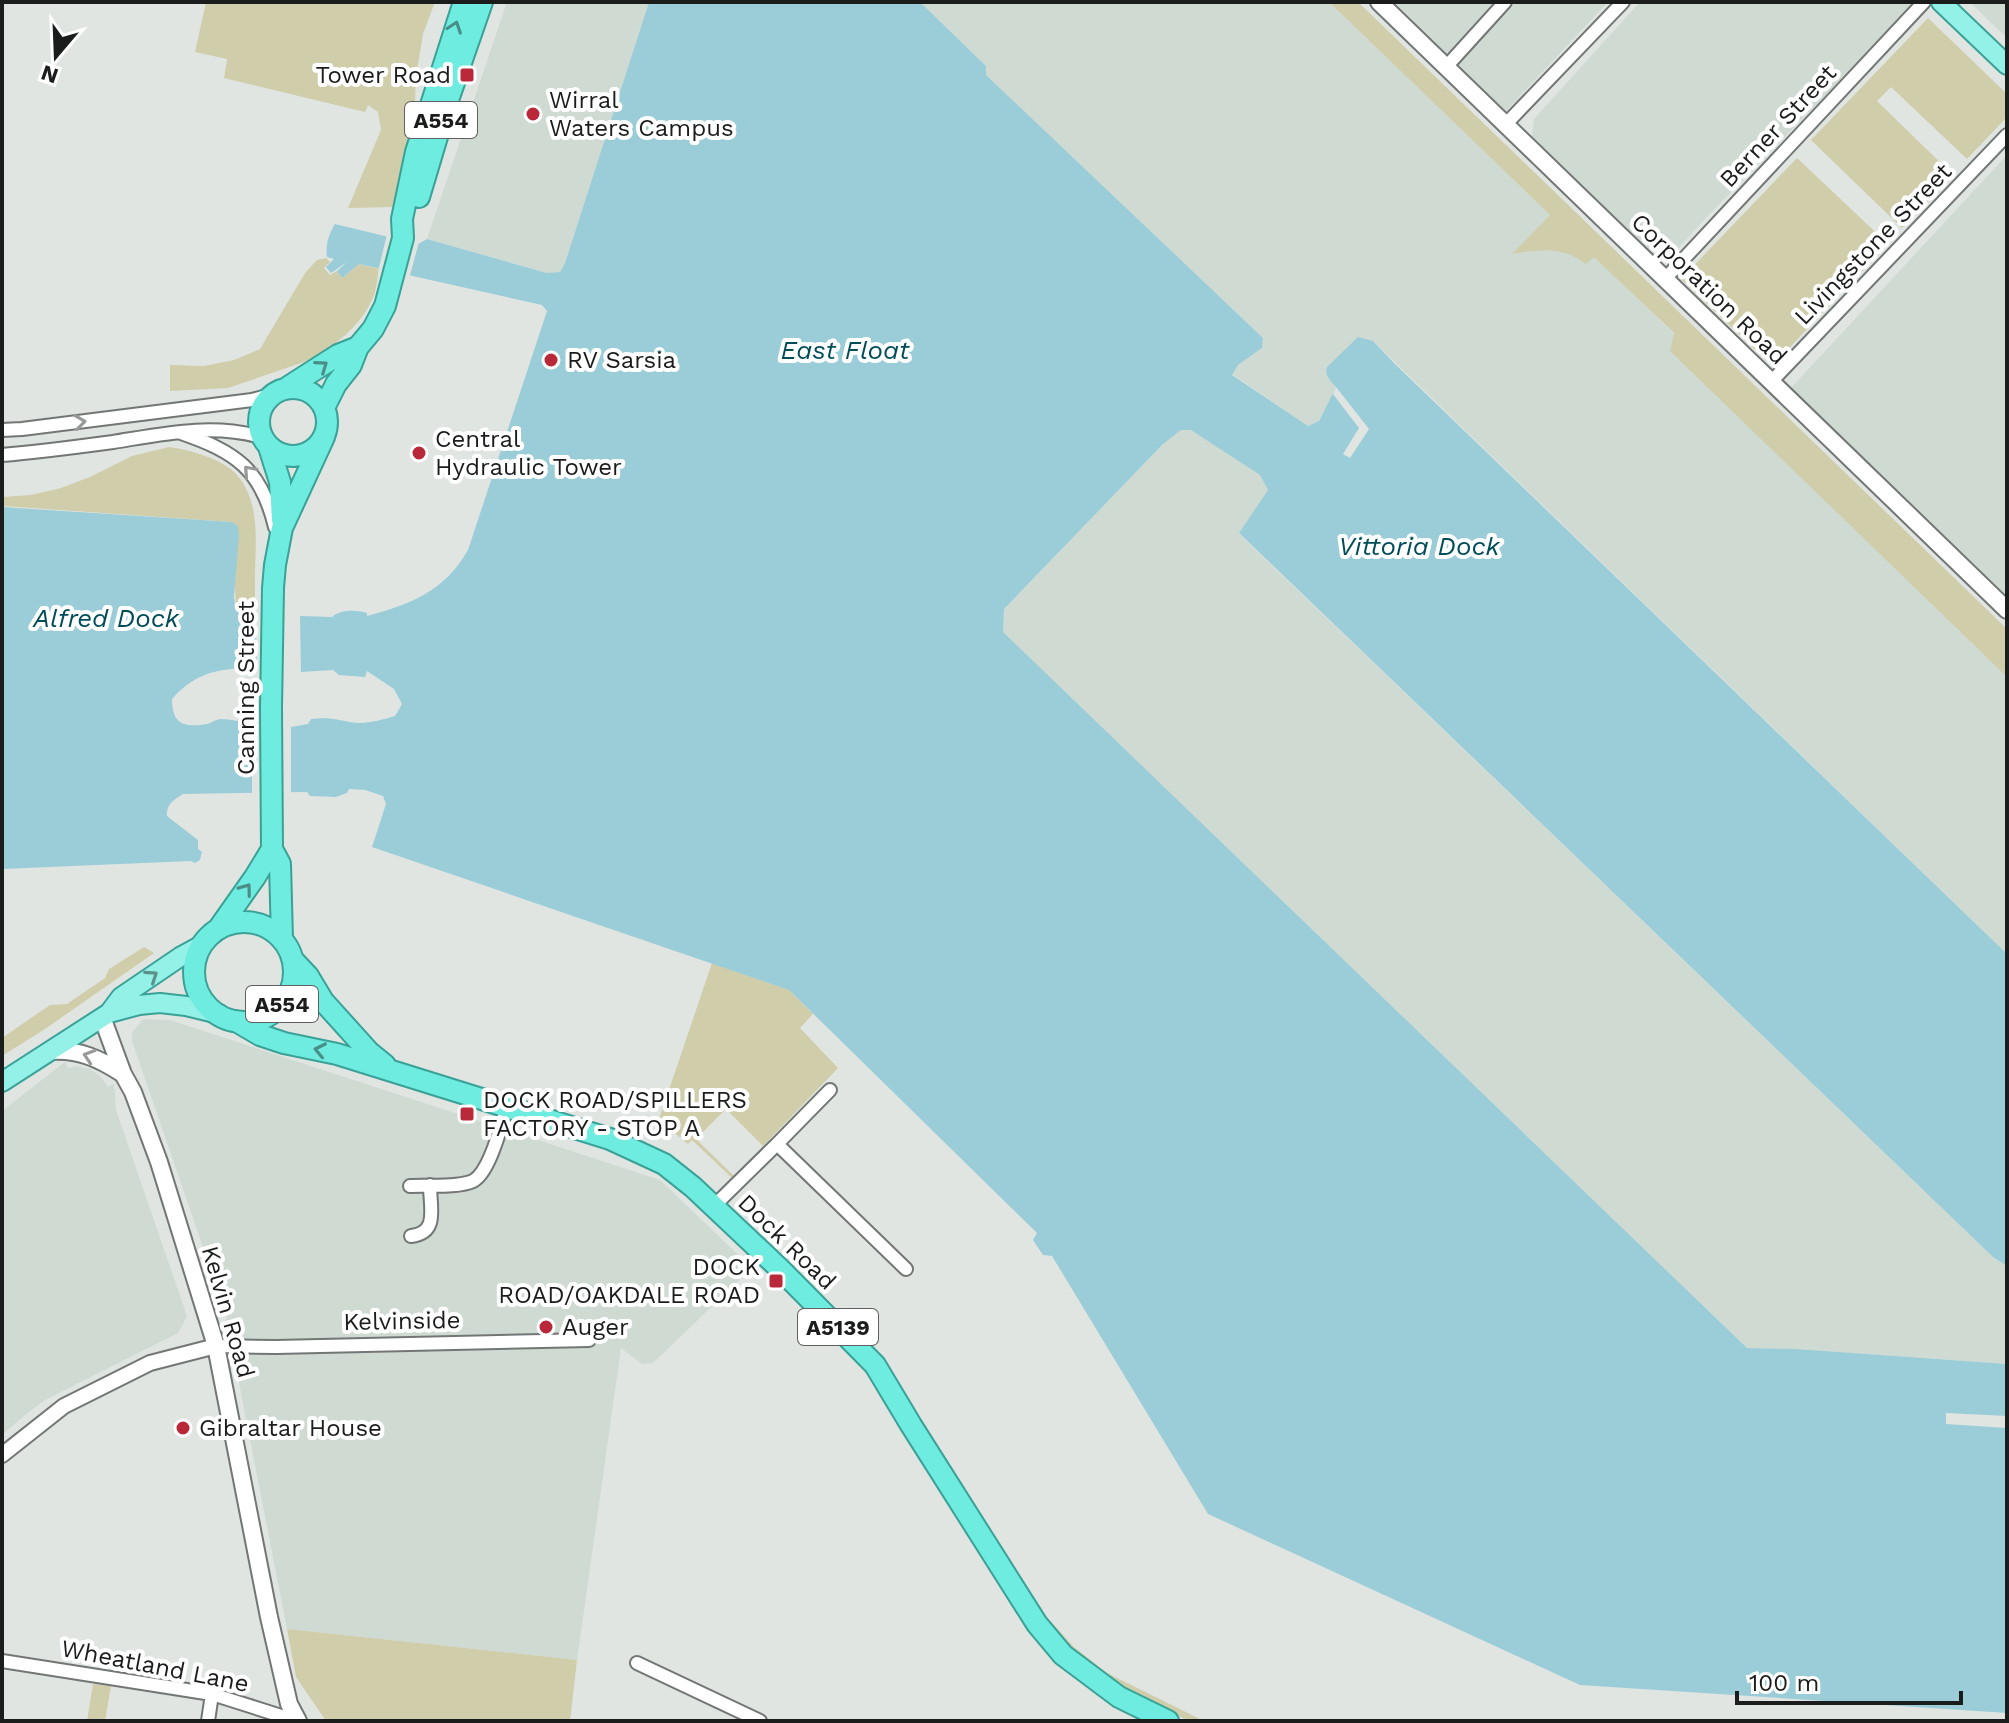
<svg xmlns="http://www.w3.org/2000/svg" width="2009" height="1723" viewBox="0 0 2009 1723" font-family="'Work Sans',sans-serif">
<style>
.built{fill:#cedad2}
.green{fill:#d0cdab}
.water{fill:#9bcdd9}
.pier{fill:#e0e5e2}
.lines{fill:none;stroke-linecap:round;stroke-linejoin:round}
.minor-casing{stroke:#727674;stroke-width:16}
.tertiary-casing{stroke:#727674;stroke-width:18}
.secondary-casing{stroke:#727674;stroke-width:20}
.primary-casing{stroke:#3aa197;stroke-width:22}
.trunk-casing{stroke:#3aa197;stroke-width:24}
.minor{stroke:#fff;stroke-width:12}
.tertiary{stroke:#fff;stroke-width:14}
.secondary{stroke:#fff;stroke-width:16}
.primary{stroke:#93f1e8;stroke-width:18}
.trunk{stroke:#6fece0;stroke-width:20}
.oneway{stroke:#498f88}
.oneway2{stroke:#989999}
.oneway3{stroke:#5d928c}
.poi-dot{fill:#ba293a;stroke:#fff;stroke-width:3}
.labels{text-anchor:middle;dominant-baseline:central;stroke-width:8;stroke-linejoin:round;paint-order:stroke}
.shield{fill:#fff;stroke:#5f6160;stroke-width:2}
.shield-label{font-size:22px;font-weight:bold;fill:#1b1d1c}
.poi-label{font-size:24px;fill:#1b1d1c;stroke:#fff;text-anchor:start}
.street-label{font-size:24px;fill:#1b1d1c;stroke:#fff}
.water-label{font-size:26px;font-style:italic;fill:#004d5a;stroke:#fff}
</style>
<rect width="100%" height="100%" fill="#e0e5e2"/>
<path class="built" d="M507,2H649L565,263L560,272L548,273L427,239Z
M920,2H1329L1550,215L1513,254L1543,250L1594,256L1674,334L1671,351L2007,677V954L1373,341L1327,377L1336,387L1319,421L1308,426L1232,374L1238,365L1262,348L1263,338L985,75L986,66Z
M1394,2H1495L1446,54Z
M1516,2H1608L1505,112L1456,67Z
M1640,2H1916L1702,222L1667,261H1659L1532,137L1534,119Z
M1970,2H2007V38L1983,15Z
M2007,155V596L1790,389Z
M1181,430H1191L1203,437L1260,475L1268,490L1239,534L1993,1257L2007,1266V1364L1796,1349L1747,1348L1002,632L1004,609L1162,445Z
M143,1019L170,1020L660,1180L752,1268L653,1363L642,1364L621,1348L577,1660L287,1629L225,1311L132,1041V1033Z
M65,1062L68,1068L76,1066L90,1069L100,1076L108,1087L114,1084L116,1110L187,1316L178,1333L45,1400L25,1415L2,1435V1111Z"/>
<path class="green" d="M206,2H435L423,34L416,77L415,102L409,139L394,207L348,208L381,130L378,112L368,105L365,112L224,78L227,59L195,52Z
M1329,2H1358L2007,629V677L1670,351L1674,333L1594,257L1586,264C1563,246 1539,250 1512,254L1550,215Z
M1928,18L2007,94V117L1967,159L1891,87L1877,101L1953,175L1902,228L1811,140Z
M1797,158L1888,244L1772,366L1681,279Z
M326,258L330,262L324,268L330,275L337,271L342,278L359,264L379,269C377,278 377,287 374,295C363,325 332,349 304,362L228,388L170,391V365L204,366L234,360L260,349L305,273L317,260Z
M169,447C190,450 216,457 233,471C260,496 256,538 255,572C255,586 255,601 255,615H248L236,610L232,522L2,506V497L31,495L61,488L90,477L132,456Z
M144,947L154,953L45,1029L2,1056V1038L50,1005L67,1004L105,978L109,969Z
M712,963L789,990L813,1014L800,1028L838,1068L763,1146L726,1109L696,1139L734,1176L732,1178L692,1140L688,1144L671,1130L657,1125Z
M1045,1615L1074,1647L1107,1673L1204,1721H1189L1104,1679L1069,1651L1042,1618Z
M287,1629L577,1660L570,1721H326L296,1677Z
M93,1684L111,1686L105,1721H87Z"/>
<path class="water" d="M649,2H920L986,66V75L1263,338L1262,348L1238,365L1232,375L1308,426L1319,421L1336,387C1331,381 1324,376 1327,367L1358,337L1373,341L1395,364L2007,954V1266L1993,1257L1239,533L1268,490L1260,475L1191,430H1181L1162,445L1004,609L1003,632L1747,1348L1796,1349L2007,1364V1713L1580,1685L1208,1514L1052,1256L1043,1255L1033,1240L1037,1233L789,990L372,847L386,804L383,796L365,790L349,789L347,793L336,797L310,796L307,792L183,794C174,800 166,804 167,816L198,840V849L202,852L200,860L195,863L191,861L2,869V507L232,522L238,526L239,536L234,597L236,610L248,615H255L257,668C221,668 197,671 172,699C172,724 184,728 207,724C211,723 215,720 220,719C229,719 243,722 252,724L253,727H291L308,724L311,719C327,717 335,719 350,722C365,725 381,720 395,716L402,704L394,689L367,671L365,677L339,675L333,670L301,672L300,616L332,617C341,609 356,610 367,613V616C411,604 445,591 468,550L547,311L542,305L359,264L342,278L337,271L347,262L331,273L326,267L334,259L327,257C325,245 329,234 335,224L418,244L427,239L547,273L560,272L565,263Z"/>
<path class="pier" d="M387,234L419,242L409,279L378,272Z
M1336,387L1369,429L1350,458L1343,454L1359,428L1333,394Z
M252,726H291V796L252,795Z
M1946,1413L2007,1416V1428L1946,1424Z"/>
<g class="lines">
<defs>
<path id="minor" d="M1446,67L1505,2
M1505,125L1623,2
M1664,280L1924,2
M1771,382L2007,135
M2,430L22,429L252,400L270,395
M181,433C236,452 261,469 275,527
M2,455C39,452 76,447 113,442C163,434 212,423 261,437
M830,1090L777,1144L906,1269
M410,1186C427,1185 458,1188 473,1181C490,1172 501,1125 507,1107
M713,1207L777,1144
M411,1236C439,1233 430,1208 430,1185
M216,1346L276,1347L589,1340
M2,1661L212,1694L297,1721
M637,1663L760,1721
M208,1721L212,1694"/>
<path id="tertiary" d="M2,1455L64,1406L150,1363L216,1346"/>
<path id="secondary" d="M1379,2L2007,610
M102,1017L123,1074L133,1092L159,1162L216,1346L269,1617L289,1704L298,1721
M51,1051C79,1049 100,1059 123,1074"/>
<path id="primary" d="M1941,2L2007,65
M109,1013L121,997L180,957L202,945
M2,1082L109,1013L139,1005L160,1003L186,1006L219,1014"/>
<path id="trunk" d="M419,197L448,100L482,2
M288,387L338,355L358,347
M259 422a34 34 0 1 1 68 0a34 34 0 1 1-68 0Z
M324,408L336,384L351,365L358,347L373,329L385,306L403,238L402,219L416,152L464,2
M269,447L280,482L282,520
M194 972a50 50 0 1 1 100 0a50 50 0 1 1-100 0Z
M219,928L255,877L272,849
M282,939L280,864L272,849L271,708L273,588L275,565L282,528L324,437
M293,960L308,976L323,1001L369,1052L385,1065
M236,1021L260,1035L284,1043L337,1054L610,1139L664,1164L693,1187L781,1270L875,1365L911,1425L1037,1624L1063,1655L1119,1697L1168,1721"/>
</defs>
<use href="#minor" class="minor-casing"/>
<use href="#tertiary" class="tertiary-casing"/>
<use href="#secondary" class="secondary-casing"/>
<use href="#primary" class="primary-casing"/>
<use href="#trunk" class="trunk-casing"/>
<use href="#minor" class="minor"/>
<use href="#tertiary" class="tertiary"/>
<use href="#secondary" class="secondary"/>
<use href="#primary" class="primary"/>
<use href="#trunk" class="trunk"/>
</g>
<defs><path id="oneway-chevron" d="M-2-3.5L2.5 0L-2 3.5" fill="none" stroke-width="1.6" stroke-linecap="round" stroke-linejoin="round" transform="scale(2)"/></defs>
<g class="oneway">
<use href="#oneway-chevron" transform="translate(455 27) rotate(-71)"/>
<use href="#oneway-chevron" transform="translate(322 366) rotate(-35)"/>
<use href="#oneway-chevron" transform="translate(246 889) rotate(-54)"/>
<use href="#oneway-chevron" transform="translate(320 1050) rotate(-168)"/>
</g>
<g class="oneway2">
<use href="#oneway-chevron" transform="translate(80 422) rotate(-7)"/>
<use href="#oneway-chevron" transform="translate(249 471) rotate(-132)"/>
<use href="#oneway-chevron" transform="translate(89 1056) rotate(-162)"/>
</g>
<use class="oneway3" href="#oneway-chevron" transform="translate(152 976) rotate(-34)"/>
<g class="poi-dot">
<rect x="459" y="67" width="16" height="16" rx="4"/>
<circle cx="533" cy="114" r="8"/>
<circle cx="551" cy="360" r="8"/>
<circle cx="419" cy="453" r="8"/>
<rect x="459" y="1106" width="16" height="16" rx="4"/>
<rect x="768" y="1273" width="16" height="16" rx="4"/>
<circle cx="546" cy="1327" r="8"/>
<circle cx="183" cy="1428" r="8"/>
</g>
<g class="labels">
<g class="shield">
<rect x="405" y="102" width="72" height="36" rx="6"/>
<rect x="246" y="986" width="72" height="36" rx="6"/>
<rect x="798" y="1309" width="80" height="36" rx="6"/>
</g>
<g class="shield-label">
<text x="441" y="120">A554</text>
<text x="282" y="1004">A554</text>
<text x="838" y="1327">A5139</text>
</g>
<g class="poi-label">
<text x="451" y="75" text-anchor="end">Tower Road</text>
<text x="549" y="100">Wirral<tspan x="549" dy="28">Waters Campus</tspan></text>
<text x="567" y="360">RV Sarsia</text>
<text x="435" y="439">Central<tspan x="435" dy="28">Hydraulic Tower</tspan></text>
<text x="483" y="1100">DOCK ROAD/SPILLERS<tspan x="483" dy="28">FACTORY - STOP A</tspan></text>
<text x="760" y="1267" text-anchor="end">DOCK<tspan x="760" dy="28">ROAD/OAKDALE ROAD</tspan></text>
<text x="562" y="1327">Auger</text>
<text x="199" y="1428">Gibraltar House</text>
</g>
<g class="street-label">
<text transform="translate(1778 126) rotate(-47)">Berner Street</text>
<text transform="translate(1873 244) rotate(-46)">Livingstone Street</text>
<text transform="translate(1709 289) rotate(44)">Corporation Road</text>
<text transform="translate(246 688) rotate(-90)">Canning Street</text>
<text transform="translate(787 1242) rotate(44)">Dock Road</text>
<text transform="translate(228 1312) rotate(74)">Kelvin Road</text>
<text transform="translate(402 1321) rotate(-1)">Kelvinside</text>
<text transform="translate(155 1666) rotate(11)">Wheatland Lane</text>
</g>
<g class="water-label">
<text x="845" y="350">East Float</text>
<text x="1419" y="546">Vittoria Dock</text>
<text x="106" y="618">Alfred Dock</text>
</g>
</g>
<rect width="2009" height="1723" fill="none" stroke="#1b1d1c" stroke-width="8"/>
<g transform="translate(56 56) rotate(199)" stroke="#ffffff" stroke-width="6" paint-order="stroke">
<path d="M0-6L14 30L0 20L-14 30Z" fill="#1b1d1c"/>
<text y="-12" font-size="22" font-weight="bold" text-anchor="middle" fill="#1b1d1c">N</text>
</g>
<path d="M1737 1691v12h224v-12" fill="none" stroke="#1b1d1c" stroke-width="4"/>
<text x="1749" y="1691" font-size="24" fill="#1b1d1c" stroke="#ffffff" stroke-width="6" paint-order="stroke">100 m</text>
</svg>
